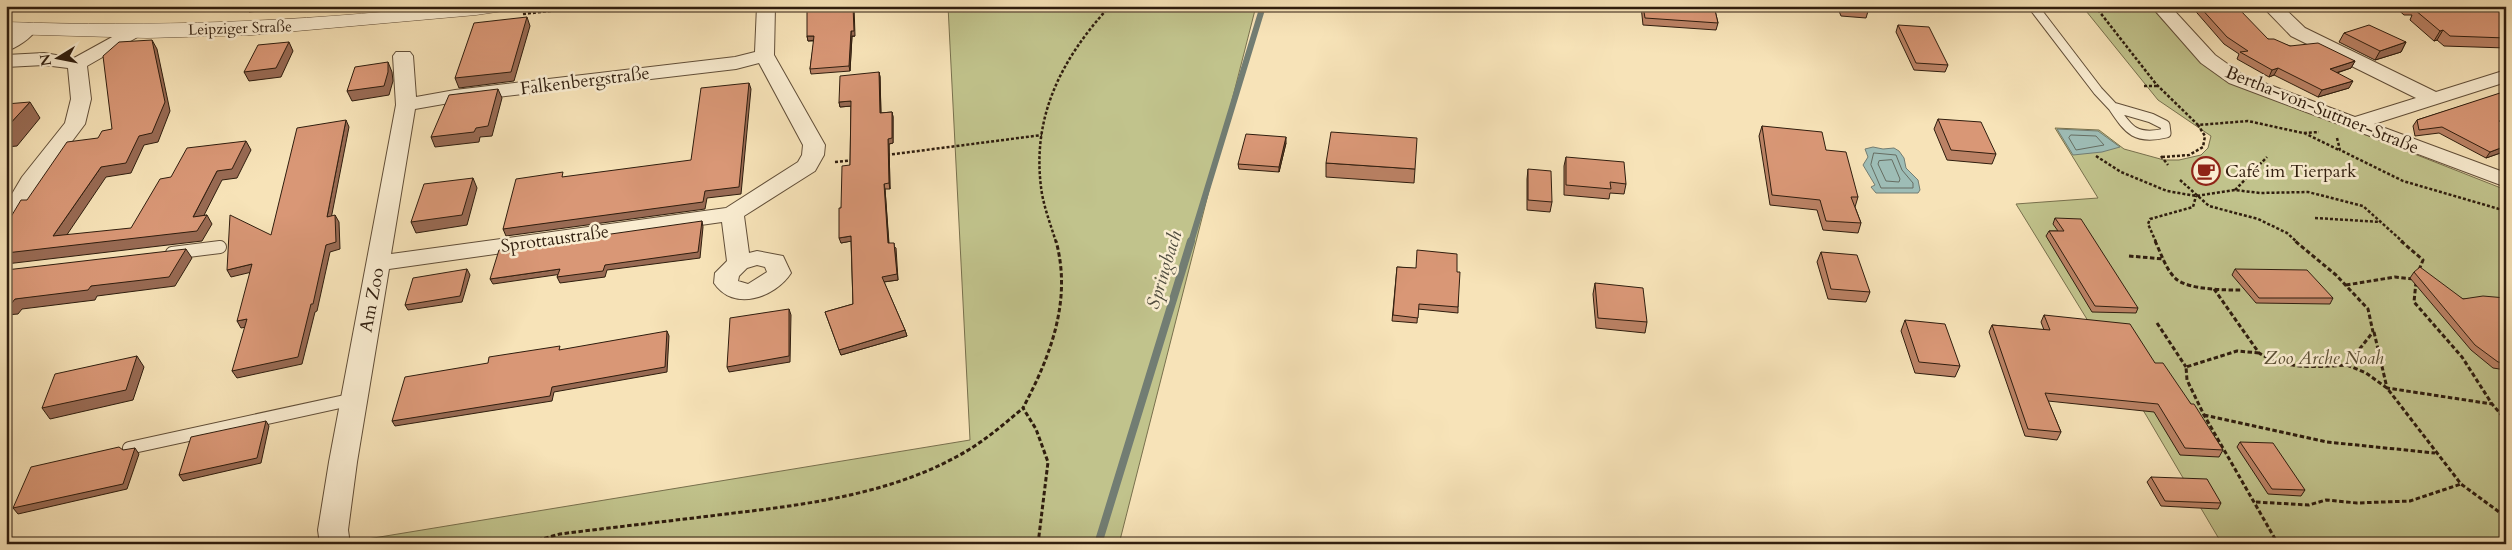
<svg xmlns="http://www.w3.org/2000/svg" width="2512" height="550" viewBox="0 0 2512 550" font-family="Cardo,serif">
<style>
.green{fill:#c1c38c;stroke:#78704d}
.water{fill:#9ebdb6;stroke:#727d73}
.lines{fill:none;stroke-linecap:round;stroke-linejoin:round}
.shore{stroke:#666d62;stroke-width:1}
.stream-far1{stroke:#727d73;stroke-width:6}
.stream{stroke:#727d73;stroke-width:8}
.service-far1-casing{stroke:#614e38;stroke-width:11}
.service-casing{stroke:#614e38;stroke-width:14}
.minor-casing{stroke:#614e38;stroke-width:2}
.tertiary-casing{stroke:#614e38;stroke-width:1}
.path-far1{stroke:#2f1d0e;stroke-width:2.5;stroke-dasharray:3 2;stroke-linecap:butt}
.path{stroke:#2f1d0e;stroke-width:3;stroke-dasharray:4.5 2.5;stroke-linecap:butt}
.service-far1{stroke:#faedd1;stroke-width:9}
.service{stroke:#faedd1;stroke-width:12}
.minor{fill:#faedd1;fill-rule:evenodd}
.tertiary{fill:#faedd1;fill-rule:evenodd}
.wall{fill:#bb8265;stroke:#2f1d0e}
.shaded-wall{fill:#986a53;stroke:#2f1d0e}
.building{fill:#d99776;stroke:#2f1d0e}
.labels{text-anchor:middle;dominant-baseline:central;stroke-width:5;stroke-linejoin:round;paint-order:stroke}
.far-street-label{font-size:15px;fill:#2f1d0e;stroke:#faedd1}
.street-label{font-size:18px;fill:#2f1d0e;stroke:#faedd1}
.poi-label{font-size:18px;fill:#2f1d0e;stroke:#faedd1;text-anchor:start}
.park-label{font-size:18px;font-style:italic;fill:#5b4f34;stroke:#faedd1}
.water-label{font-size:19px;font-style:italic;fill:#504d40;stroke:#faedd1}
</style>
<rect width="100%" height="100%" fill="#f7e3b8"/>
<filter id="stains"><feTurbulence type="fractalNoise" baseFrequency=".004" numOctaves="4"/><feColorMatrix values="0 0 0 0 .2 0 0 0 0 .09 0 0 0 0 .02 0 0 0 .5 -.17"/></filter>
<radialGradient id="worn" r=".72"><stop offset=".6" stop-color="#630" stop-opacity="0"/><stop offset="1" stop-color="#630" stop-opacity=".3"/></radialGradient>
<path class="green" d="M948,6H1256L1119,544H337L970,440Z
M2082,6H2150L2201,62L2234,83L2506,190V544H2222L2146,415L2016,204L2098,198L2055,128L2099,130L2124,149L2164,160H2179L2201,155L2208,148L2211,136L2158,100Z"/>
<path class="water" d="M2057,129L2098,131L2120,147L2102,152L2073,155Z
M1873,147L1883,149L1894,148L1899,151L1904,158L1906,168L1918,180L1920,190L1918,193H1876L1871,187L1875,185L1863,165L1868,157L1865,149Z"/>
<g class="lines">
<path class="shore" d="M2071,135L2096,136L2104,145L2076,150L2069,138Z
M1874,153L1896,155L1902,170L1913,183V188H1881L1871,165Z
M1892,160L1900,179L1899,182L1886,181L1878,164L1879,161Z"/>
<path class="stream-far1" d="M1191,242L1263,6"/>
<path class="stream" d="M1098,544L1191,241"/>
<defs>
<path id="service-far1" d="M2033,6L2098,91L2113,107
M2113,107L2151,118L2165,125L2166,133C2136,140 2129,131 2113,107Z"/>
<path id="service" d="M172,253L220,247
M129,448L354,399"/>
<path id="minor" d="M757,6H775L774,55L825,145L824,155L815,171L744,216L749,253L757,251L783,256L791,273C775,298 733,312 714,283L715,273L727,261L722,222L389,269L357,462L348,530L350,544H320L318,530L329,462L396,105L393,56L396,52H410L413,56L416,97L455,90L735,57L755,52ZM759,63L803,145L802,155L798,162L726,208L391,254L415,109L455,102L736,69ZM757,265L765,267L767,272L748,284L738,281L739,276L747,268Z
M2151,6H2170L2215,55L2243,75L2355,117L2416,98L2291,36L2262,6H2282L2305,28L2436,92L2506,70V82L2374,124L2506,173V187L2229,83L2201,63Z
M28,23L35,25L37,29C31,38 17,48 6,51V36L21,25Z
M134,25L141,27L143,31L141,35L87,66L91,99L85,124L40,184L14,229L6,231V204L22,177L65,123L71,99L68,68L44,65L6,67V55L44,53L74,58Z"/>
<path id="tertiary" d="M443,6H513L510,10L476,15L252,35L147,38L6,34V22C153,27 297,22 443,6Z"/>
</defs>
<use href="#service-far1" class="service-far1-casing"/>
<use href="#service" class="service-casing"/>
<use href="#minor" class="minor-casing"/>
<use href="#tertiary" class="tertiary-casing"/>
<path class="path-far1" d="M2095,6L2156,84L2198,125L2248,121L2303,133L2319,132
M523,14L595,6
M2144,86H2158
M2304,133L2339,150
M2337,138L2340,150L2403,181L2506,211
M887,155L1042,135
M2096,156L2121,172L2167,191L2196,196L2235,190L2260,193L2308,192L2363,206L2403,242
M2161,156L2168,165
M2162,157L2189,155L2203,147L2205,136L2198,125
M835,162L854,160
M2180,180L2209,206L2258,219L2287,233L2297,242
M2235,190L2267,157
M2315,218L2381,222
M1056,242C1051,226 1045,210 1042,194C1030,119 1061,59 1110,6
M2156,242L2148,224L2150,219L2193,207L2196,196"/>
<path class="path" d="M2155,241C2161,253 2166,270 2176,279C2189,290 2226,290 2242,290
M2401,241L2423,260L2419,270
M2129,256L2164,259
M2416,282L2414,302L2462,357L2492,404L2506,420
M2346,285L2395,277L2414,279
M2214,289L2259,353C2286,370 2316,367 2347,365L2373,332L2368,309L2336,275L2295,241
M2157,323L2186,367
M2374,332L2387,388L2492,404
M2259,353L2237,351L2186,367L2187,380L2204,415L2278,544
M2347,365L2366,373L2387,388L2461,484L2506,517
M2204,415L2327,442L2435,453
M2256,502L2309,505L2326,500L2357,503L2410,501L2461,484
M524,544L560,534C615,527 670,521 726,514C803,505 886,495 956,457C981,444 1002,426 1023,408
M1038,544L1048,462L1036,429L1023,408C1051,355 1072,300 1056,241"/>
<use href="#service-far1" class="service-far1"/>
<use href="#service" class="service"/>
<use href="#minor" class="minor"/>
<use href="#tertiary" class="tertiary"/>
</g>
<path class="wall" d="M33,6H103L70,10L34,9Z
M1641,6H1714L1718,23L1716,30L1643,25Z
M1837,6H1868L1869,8L1866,18L1841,16Z
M2184,6H2229L2268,39L2290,46L2355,61L2351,68L2337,73L2349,88L2318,97L2274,75L2269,77L2237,59L2239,54L2224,44L2191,6Z
M2394,6H2506V48L2444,46L2437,40L2434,41L2410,20L2412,15H2404Z
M1898,25L1948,65L1945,72L1914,70L1896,32Z
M2344,33L2406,42L2401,52L2375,60L2339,42Z
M807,36H855H852L850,71L811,74L810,69L814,41H808Z
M879,72L880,77L881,113L892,112L893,117V143L889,144L890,189H885L889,243L896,248L898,280L884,282L905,330L907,336L841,355L825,312L853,304L851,241L841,243V208L850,165L851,106L840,107L839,102Z
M2506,92V151L2486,158L2439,133L2415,136L2413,126L2417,120Z
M1938,119L1996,154L1992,164L1947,160L1934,129Z
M1762,126L1826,150L1858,197L1855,207L1861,223L1858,233L1823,230L1817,210L1770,205L1759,136Z
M1286,143L1279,172L1239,169L1238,164Z
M1566,157L1626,184L1624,194L1610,193L1609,199L1564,195V166Z
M1326,163L1415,169L1414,183L1326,177Z
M1528,169L1552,202L1550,212L1527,210V179Z
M2055,218L2138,308L2136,313L2092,312L2046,236L2049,231H2058L2053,224Z
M1821,252L1870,292L1866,302L1828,299L1817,262Z
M1397,267L1457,272L1458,307V313L1418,309L1417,323L1392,321Z
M2235,269L2333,298L2330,304L2256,303L2232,275Z
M2414,272L2463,299L2506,298V370L2493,368L2471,350L2410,278Z
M1595,283L1647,322L1645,333L1596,328L1593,294Z
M2044,315L2155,363L2191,404L2223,450L2219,457L2180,455L2154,412L2048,401L2061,432L2057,440L2025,436L1989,332L1992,325L2044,330L2041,322Z
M1905,320L1960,366L1955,377L1915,373L1901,331Z
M2240,442L2305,490L2301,496L2268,494L2237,447Z
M2151,477L2221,503L2218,509L2161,506L2147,482Z"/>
<path class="shaded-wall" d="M68,6H103L70,10Z
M246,6H282L280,9L249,12Z
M853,6H854L855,36H852L850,71L849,66Z
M527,17L530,26L514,81L459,88L455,78Z
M2443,30L2437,40L2434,41L2440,31Z
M807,36H814L815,40L808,41Z
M152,40L157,49L170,111L158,142L144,145L131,173L106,177L60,245L53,236L101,167Z
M289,42L293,51L281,77L249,81L244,72Z
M2406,42L2401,52L2375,60L2380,51Z
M2355,61L2351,68L2326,76L2330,69Z
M388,62L392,72L393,81L389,95L352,101L347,91Z
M2278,68L2274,75L2269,77L2272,70Z
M879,72L880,77L881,118L880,113Z
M2353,81L2349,88L2318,97L2322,90Z
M749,83L751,89L741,194L707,198L705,209L506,236L503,229L705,191Z
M498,89L502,98L492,136L480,137L479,142L435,147L431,137L476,128Z
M851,101L852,106L840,107L839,102Z
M30,102L40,118L17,146L6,147V128Z
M892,112L893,117V143L889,144L890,189L889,183L888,139Z
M346,120L349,127L330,224L327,217Z
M1286,137V143L1279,172V167Z
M246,141L251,150L237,178L222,180L198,227L193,217L217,171Z
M2506,146V151L2486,158L2490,152Z
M473,178L477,188L467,225L416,233L411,222Z
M884,184L885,189L889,249L888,243Z
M207,215L212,224L202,241L6,264V253Z
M335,215L339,222L340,249L330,252L317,311L315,312L302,364L237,378L232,371L326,245Z
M702,221L703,227L700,258L607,270L605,277L560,283L557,277L605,265Z
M851,236L852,241L841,243L839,238Z
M894,243L898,280L883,282L882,277Z
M186,249L192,258L175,286L97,296L95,300L22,309L18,314L6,315V305L15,299L91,286Z
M252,264L256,271L231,277L227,270Z
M467,269L470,275L462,302L408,310L405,305Z
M560,269L562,274L493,284L490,279Z
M789,309L791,315L790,362L729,372L727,367Z
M247,319L252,326L241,328L237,321Z
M905,330L907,336L841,355L839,350Z
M667,331L669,336L667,372L554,392L552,401L395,426L392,421L552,387Z
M137,356L144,367L133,400L50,419L42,408Z
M6,394L9,398L6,407Z
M266,421L269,426L261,463L183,481L179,475Z
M135,448L139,454L127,489L18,514L13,508Z"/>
<path class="building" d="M807,6H853L854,31H851L849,66L810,69L814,36H807Z
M1643,6H1714L1718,23L1645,18Z
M1843,6H1868L1869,8L1843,7Z
M2199,6H2229L2231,8L2239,9L2268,39H2274L2290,46L2318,43L2355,61L2330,69L2353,81L2322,90L2278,68L2272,70L2240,52L2248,51L2227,37Z
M2428,6H2506V38L2450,36L2443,30L2440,31L2415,10Z
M527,17L511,72L455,78L474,23Z
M1898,25L1929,27L1948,65L1916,63Z
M2369,25L2406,42L2380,51L2344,33Z
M152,40L165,102L152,133L139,136L126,163L101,167L53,236L131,228L160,179L171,177L187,148L246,141L232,169L217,171L193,217L207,215L197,231L6,253V221L9,220L21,200H27L67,142L98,138L102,131L112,129L103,56L119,42Z
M289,42L276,68L244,72L258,45Z
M388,62V72L384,86L347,91L355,67Z
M879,72L880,113L892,112V138L888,139L889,183L884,184L888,243H894L897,274L882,277L905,330L839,350L825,312L853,304L851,236L839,238V208H841L842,166L850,165L851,101L839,102L840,76Z
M749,83L739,187L705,191L703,202L503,229L516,179L563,172L562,177L691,160L701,88Z
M498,89L488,126L476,128L474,132L431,137L449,95Z
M2503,92H2506V120L2499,121L2506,124V146L2490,152L2442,127L2419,130L2417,120Z
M30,102L6,128V104Z
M1938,119L1981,122L1996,154L1951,150Z
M346,120L327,217L335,215L336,242L326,245L313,304H311L298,357L232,371L247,319L237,321L252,264L227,270L230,215L271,235L297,128Z
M1762,126L1822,132L1826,150L1846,152L1858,197H1851L1861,223L1826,221L1820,200L1772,195Z
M1331,132L1417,138L1415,169L1326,163Z
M1246,134L1286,137L1279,167L1238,164Z
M1566,157L1624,162L1626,184L1610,182L1611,189L1566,185Z
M1528,169L1551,171L1552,202L1528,200Z
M473,178L462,215L411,222L424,184Z
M2055,218L2081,219L2138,308L2095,306L2049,231H2064Z
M702,221L698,252L605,265L603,271L557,277L560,269L490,279L499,250Z
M186,249L169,277L91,286L88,290L15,299L11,304L6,305V270Z
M1417,250L1457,254V272H1460L1458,307L1419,304L1418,318L1393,315L1397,267L1416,268Z
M1821,252L1857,255L1870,292L1831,289Z
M2420,267L2463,299L2483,296L2506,298V363L2498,362L2475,345L2414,272Z
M467,269L460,296L405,305L413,278Z
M2235,269L2307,270L2333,298H2259Z
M1595,283L1643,288L1647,322L1598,318Z
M789,309V356L727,367L730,318Z
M2044,315L2130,324L2155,363H2163L2191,404H2194L2223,450L2185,448L2158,404L2045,393L2061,432L2028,429L1992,325L2050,330Z
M1905,320L1945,324L1960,366L1919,362Z
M667,331L665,367L552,387L550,396L392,421L405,377L488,363L489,357L560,346L559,350Z
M137,356L126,390L42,408L55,374Z
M266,421L257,458L179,475L191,437Z
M2240,442L2273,443L2305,490L2272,489Z
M119,447L123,450L135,448L123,484L13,508L31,467Z
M2151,477L2207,479L2221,503L2165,501Z"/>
<defs>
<symbol id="cafe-ring" viewBox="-11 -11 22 22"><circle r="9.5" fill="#faedd1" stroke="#8f2418" stroke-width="1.5"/><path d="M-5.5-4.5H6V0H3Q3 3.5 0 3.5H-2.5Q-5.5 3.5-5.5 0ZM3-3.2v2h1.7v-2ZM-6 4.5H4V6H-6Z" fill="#8f2418"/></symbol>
</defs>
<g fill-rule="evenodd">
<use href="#cafe-ring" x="2190" y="155" width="32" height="32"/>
</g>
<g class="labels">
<g class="far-street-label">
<text transform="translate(240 28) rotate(-2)">Leipziger Straße</text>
</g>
<g class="street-label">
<text transform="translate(585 81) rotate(-7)">Falkenbergstraße</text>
<text transform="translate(2322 110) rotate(22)">Bertha-von-Suttner-Straße</text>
<text transform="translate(555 239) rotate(-8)">Sprottaustraße</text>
<text transform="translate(372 300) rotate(-79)">Am Zoo</text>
</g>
<g class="poi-label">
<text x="2225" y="171">Café im Tierpark</text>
</g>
<g class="park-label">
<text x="2324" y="358">Zoo Arche Noah</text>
</g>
<g class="water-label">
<text transform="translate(1164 270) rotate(-73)">Springbach</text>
</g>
</g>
<rect width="2512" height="550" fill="none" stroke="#f7e3b8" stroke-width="25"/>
<rect x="8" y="8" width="2497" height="535" fill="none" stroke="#2f1d0e" stroke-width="2.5"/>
<rect x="12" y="12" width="2487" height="525" fill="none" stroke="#2f1d0e"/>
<g transform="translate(58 58) rotate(260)" stroke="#faedd1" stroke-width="4" paint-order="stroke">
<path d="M0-4L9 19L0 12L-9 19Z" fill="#2f1d0e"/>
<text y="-8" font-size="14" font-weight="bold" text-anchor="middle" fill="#2f1d0e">N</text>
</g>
<rect width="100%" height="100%" filter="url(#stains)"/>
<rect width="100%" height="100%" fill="url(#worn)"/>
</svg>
